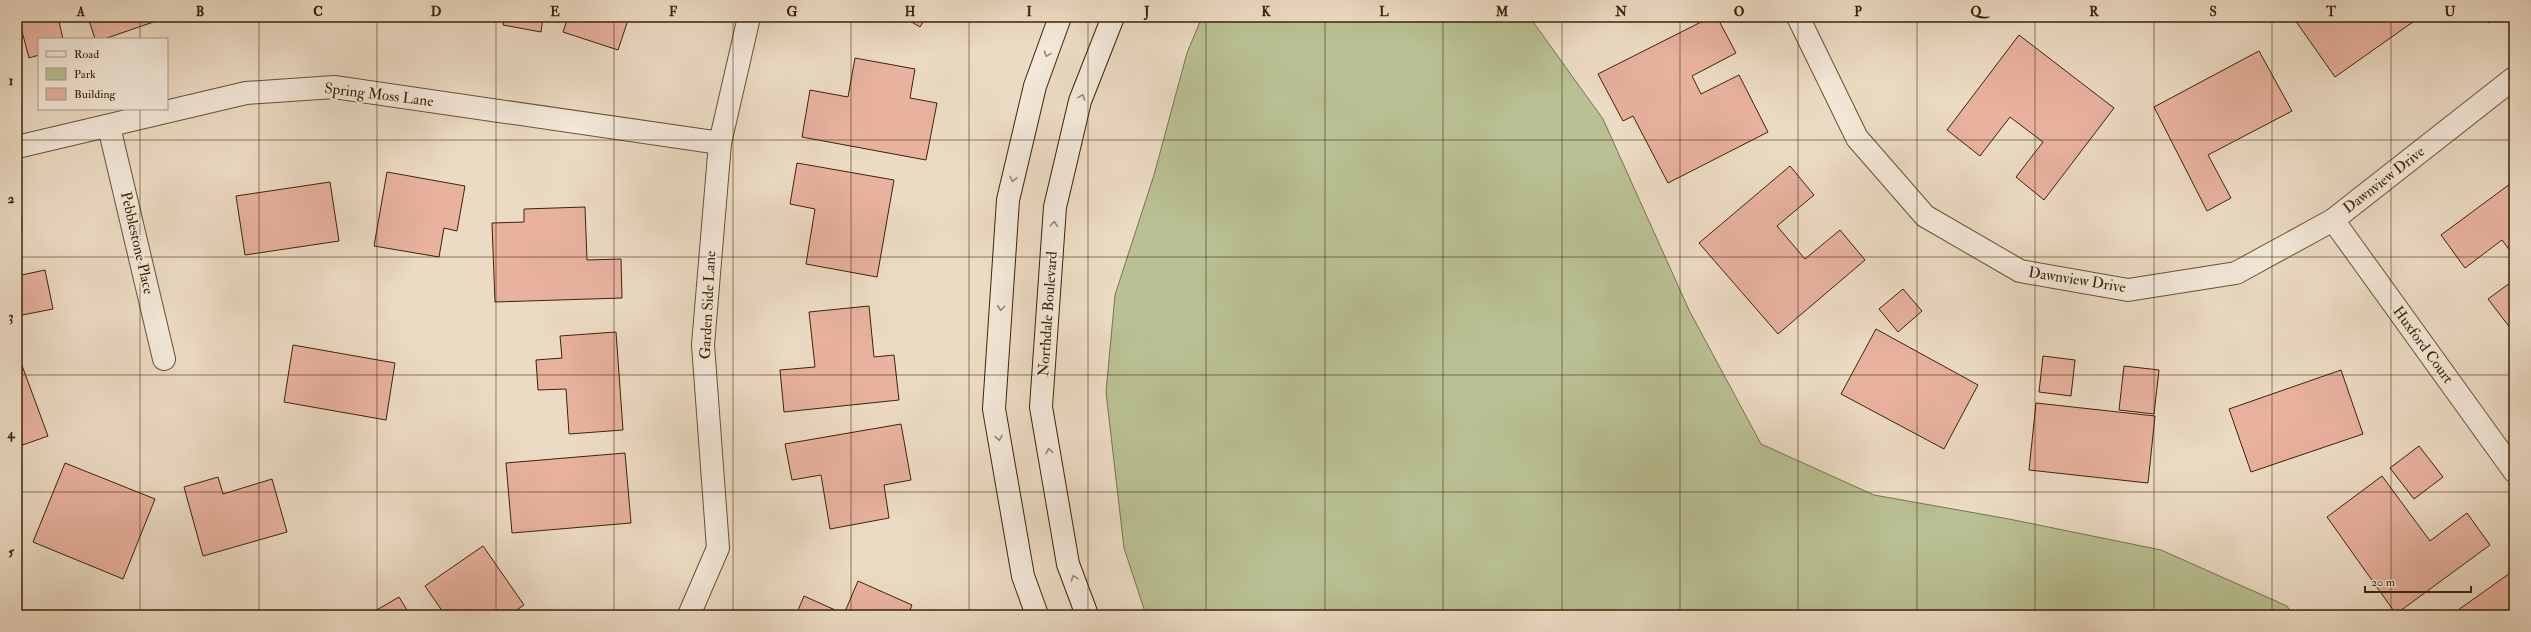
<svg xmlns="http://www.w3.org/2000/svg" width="2531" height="632" viewBox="0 0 2531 632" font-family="'IM FELL Double Pica',serif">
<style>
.green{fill:#b9c093;stroke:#7a724b}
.building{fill:#e8b29f;stroke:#3c2403}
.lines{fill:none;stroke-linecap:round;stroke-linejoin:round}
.street-casing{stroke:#685233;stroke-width:24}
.secondary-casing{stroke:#3c2403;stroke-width:24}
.street{stroke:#f3e8d9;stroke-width:22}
.secondary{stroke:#f3e8d9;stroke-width:22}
.oneway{stroke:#98866e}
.grid{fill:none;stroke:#3c2403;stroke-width:1;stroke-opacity:0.55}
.labels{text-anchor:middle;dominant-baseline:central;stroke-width:4;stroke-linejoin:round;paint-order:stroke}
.street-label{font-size:15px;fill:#3c2403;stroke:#f3e8d9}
.neatline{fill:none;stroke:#3c2403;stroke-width:1.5}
.grid-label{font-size:13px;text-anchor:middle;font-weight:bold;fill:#3c2403}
</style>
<rect width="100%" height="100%" fill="#ecdbc4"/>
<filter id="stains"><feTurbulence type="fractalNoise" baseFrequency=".005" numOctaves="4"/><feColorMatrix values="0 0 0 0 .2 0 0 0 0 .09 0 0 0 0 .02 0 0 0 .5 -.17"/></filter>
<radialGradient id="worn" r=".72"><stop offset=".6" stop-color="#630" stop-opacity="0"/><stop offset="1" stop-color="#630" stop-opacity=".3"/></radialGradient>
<path class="green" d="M1202,17L1531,19L1603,119L1689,310L1761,444L1874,495L2009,519L2161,550L2287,606L2293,615H1146L1124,548L1106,392L1115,295L1154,175L1187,53Z"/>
<path class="building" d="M17,17H58L63,39H39V55L29,58L20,24L17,25Z
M88,17H168L104,39H95Z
M504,17H543L541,32L503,25Z
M568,17H629L618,50L563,32Z
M903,17H926L920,27Z
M1711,17H1717L1736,53L1692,76L1701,94L1739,75L1768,132L1668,183L1633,116L1623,121L1598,74Z
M2298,17H2420L2335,77L2295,20Z
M2484,17H2497L2489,23Z
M2019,35L2114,108L2044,200L2016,177L2043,142L2010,117L1980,156L1947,130Z
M2259,51L2292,111L2208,155L2231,198L2207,211L2154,107Z
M855,58L915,69L910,98L937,103L926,160L802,137L810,90L848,97Z
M797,163L894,180L877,277L806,264L815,209L790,204Z
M1790,166L1814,195L1777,226L1805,259L1840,230L1865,260L1778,334L1699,243Z
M387,172L465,186L457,231L444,228L439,257L374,246Z
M2514,181V256L2502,240L2465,268L2441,235Z
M330,182L339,241L245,255L236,196Z
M585,207L587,260L621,259L622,298L495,302L492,223L524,222V209Z
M45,270L53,309L17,316V276Z
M2514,280V333L2488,299Z
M1903,289L1922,311L1898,332L1879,309Z
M869,306L874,357L894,355L899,400L784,412L780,370L815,367L809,312Z
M1876,329L1978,385L1944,449L1841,394Z
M616,332L623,430L569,434L566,389L538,390L536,360L562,358L560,336Z
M293,345L395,363L386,420L284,402Z
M17,352L48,436L17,447Z
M2043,356L2075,360L2071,396L2039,392Z
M2124,366L2159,370L2154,414L2119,410Z
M2341,370L2363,434L2251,472L2229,409Z
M2036,403L2155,416L2148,483L2029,470Z
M901,424L911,480L884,485L889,518L830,529L821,475L792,480L785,444Z
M2419,446L2443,477L2414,499L2390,468Z
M625,453L631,523L512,533L506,463Z
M65,463L155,499L123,579L33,542Z
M2382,476L2430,541L2467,513L2490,545L2396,614L2327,517Z
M218,477L223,494L272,479L287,532L203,556L184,487Z
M483,546L524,605L509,615H445L425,586Z
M2513,571L2514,615H2451Z
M858,581L912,605L908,615H796L804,596L844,614Z
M399,597L410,615H368Z"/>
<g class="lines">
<defs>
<path id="street" d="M1798,17L1857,138L1925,216L2020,271L2128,290L2236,273L2333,220L2514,78
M109,127L164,359
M17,147L246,93L334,87L720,143
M2333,220L2514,471
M689,615L718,548L703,345L720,143L749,17"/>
<path id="secondary" d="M1037,615L1023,576L994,409L1008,200L1035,86L1060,17
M1087,615L1068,564L1041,407L1055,207L1080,101L1113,17"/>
</defs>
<use href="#street" class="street-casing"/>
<use href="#secondary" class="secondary-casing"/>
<use href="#street" class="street"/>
<use href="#secondary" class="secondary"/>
</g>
<defs><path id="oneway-chevron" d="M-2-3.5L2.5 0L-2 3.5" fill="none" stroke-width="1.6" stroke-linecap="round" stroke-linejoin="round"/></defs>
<g class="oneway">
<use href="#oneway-chevron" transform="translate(1047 54) rotate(110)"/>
<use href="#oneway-chevron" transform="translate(1082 97) rotate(-70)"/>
<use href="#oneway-chevron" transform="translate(1013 179) rotate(103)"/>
<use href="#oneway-chevron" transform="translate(1054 224) rotate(-86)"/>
<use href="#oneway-chevron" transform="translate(1001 308) rotate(94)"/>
<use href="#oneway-chevron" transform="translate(999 438) rotate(80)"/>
<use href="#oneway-chevron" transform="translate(1049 451) rotate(-100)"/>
<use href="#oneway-chevron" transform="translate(1074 578) rotate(-110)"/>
</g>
<path class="grid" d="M140,17V39M259,17V615M377,17V615M496,17V615M614,17V615M733,17V615M851,17V615M969,17V615M1088,17V615M1206,17V615M1325,17V615M1443,17V615M1562,17V615M1680,17V615M1798,17V615M1917,17V615M2035,17V615M2154,17V615M2272,17V615M2391,17V615M140,109V615M17,140H2514M17,257H2514M17,375H2514M17,492H2514"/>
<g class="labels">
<g class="street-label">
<text transform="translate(379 95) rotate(7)">Spring Moss Lane</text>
<text transform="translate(2384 180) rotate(-38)">Dawnview Drive</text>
<text transform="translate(137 243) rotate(77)">Pebblestone Place</text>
<text transform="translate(2077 280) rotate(9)">Dawnview Drive</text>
<text transform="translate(708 305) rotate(-87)">Garden Side Lane</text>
<text transform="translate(1048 314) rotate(-86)">Northdale Boulevard</text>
<text transform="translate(2423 345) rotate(54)">Huxford Court</text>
</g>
</g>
<rect width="2531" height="632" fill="none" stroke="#ecdbc4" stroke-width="44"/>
<rect x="38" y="38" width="130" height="72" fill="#f3e8d9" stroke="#aa9a83"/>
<rect x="46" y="51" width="20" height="6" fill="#f3e8d9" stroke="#aa9a83"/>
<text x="74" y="58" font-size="12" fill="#3c2403">Road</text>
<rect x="46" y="68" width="20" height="12" fill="#b9c093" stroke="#aa9a83"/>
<text x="74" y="78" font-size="12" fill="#3c2403">Park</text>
<rect x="46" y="88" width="20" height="12" fill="#e8b29f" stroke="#aa9a83"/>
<text x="74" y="98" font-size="12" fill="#3c2403">Building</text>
<path d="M2365 586v6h106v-6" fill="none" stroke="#3c2403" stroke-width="2"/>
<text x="2371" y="586" font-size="12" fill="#3c2403" stroke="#f3e8d9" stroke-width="3" paint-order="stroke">20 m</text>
<rect x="22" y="22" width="2487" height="588" class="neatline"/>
<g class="grid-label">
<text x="81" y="16">A</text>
<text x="200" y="16">B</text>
<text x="318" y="16">C</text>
<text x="436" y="16">D</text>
<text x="555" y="16">E</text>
<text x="673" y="16">F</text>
<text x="792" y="16">G</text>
<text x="910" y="16">H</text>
<text x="1029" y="16">I</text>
<text x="1147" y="16">J</text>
<text x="1266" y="16">K</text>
<text x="1384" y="16">L</text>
<text x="1502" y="16">M</text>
<text x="1621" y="16">N</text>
<text x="1739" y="16">O</text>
<text x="1858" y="16">P</text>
<text x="1976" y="16">Q</text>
<text x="2094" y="16">R</text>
<text x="2213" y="16">S</text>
<text x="2331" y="16">T</text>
<text x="2450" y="16">U</text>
<text x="11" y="85">1</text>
<text x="11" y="203">2</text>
<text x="11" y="321">3</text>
<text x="11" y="438">4</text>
<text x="11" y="556">5</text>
</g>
<rect width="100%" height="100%" filter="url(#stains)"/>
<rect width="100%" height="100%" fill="url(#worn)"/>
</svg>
